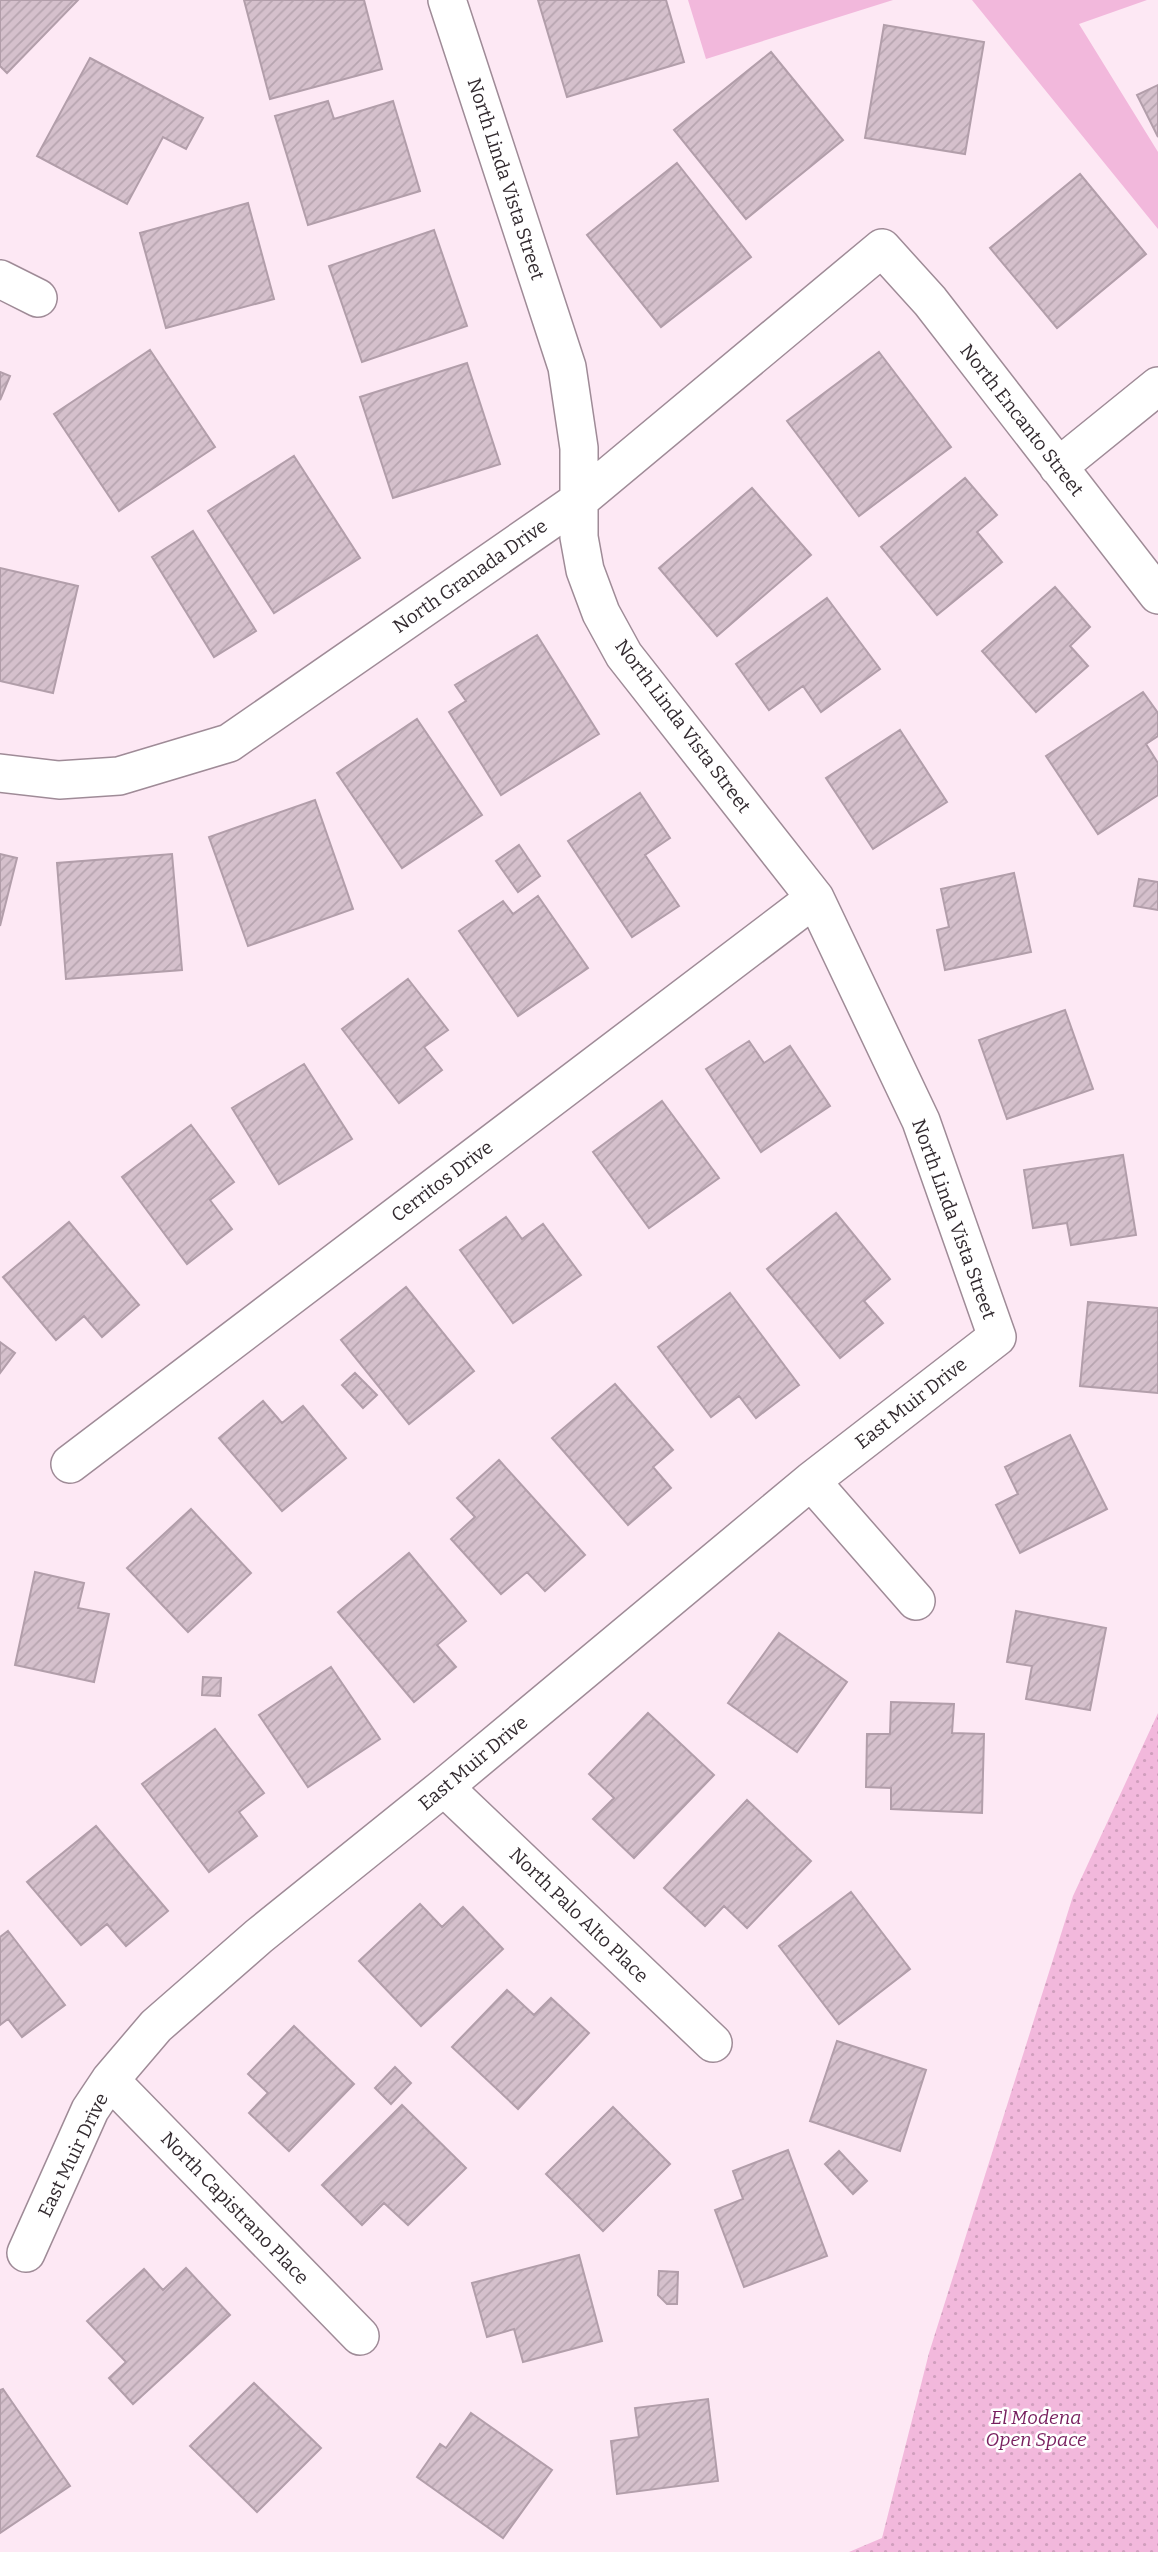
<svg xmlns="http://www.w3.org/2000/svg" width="1158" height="2552" viewBox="0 0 1158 2552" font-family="Bitter,serif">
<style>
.grass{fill:#f2b8dc}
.park{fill:url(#park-dots)}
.building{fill:url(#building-hatch);stroke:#b29eaa;stroke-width:2}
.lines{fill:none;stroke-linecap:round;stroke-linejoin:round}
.street-casing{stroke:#9f8b97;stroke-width:40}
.street{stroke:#fff;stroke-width:37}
.labels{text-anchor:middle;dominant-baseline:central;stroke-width:5;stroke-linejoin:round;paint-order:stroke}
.street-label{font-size:19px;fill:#322a2f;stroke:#fff}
.park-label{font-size:19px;font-style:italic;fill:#771e5e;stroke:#fff}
</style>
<defs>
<pattern id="park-dots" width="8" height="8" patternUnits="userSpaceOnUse" patternTransform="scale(1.75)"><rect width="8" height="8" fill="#f2b8dc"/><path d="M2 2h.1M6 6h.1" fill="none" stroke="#d09ebd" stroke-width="1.8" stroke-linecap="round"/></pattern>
<pattern id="building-hatch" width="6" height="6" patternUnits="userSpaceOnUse" patternTransform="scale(1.75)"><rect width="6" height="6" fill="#d5c0cc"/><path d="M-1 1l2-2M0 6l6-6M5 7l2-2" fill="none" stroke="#b7a5b0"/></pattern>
</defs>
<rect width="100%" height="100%" fill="#fde8f4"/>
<path class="grass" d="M688,0H893L706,59Z
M972,0H1147L1079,24L1158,152V229Z"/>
<path class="park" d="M1158,1713V2552H849L882,2538L929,2353L1073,1896Z"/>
<path class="building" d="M0,0H78L7,73L0,66Z
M244,0H364L382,69L270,99Z
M538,0H666L684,62L567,97Z
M884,25L984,42L965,154L865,138Z
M771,52L843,140L746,219L674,130Z
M90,58L203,118L186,149L163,137L127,204L37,156Z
M1158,85V137L1137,95Z
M328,101L334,119L393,101L420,191L308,225L275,116Z
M677,163L751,257L661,327L587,235Z
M1080,174L1146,254L1057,328L990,248Z
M248,203L274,299L166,328L140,233Z
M434,230L467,326L362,362L329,266Z
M150,350L215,447L119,511L54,414Z
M879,352L951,447L859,516L787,421Z
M467,363L500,464L393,498L360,397Z
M0,372L10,376L0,400Z
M294,456L360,558L274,613L208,511Z
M965,478L997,515L977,532L1002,562L937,615L881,547Z
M752,488L811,555L717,636L659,568Z
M193,531L256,631L214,657L152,557Z
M0,568L78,586L53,693L0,681Z
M1055,587L1090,627L1070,646L1088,666L1036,712L982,651Z
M827,598L880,669L821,712L803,686L769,710L736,664Z
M537,635L599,734L501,795L449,712L466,701L455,685Z
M1143,692L1158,713V736L1146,744L1158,763V795L1098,834L1046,756Z
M417,719L482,815L402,868L337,773Z
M900,730L947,802L873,849L826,778Z
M640,793L670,838L645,855L679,906L632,937L568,841Z
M315,800L353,909L248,946L209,837Z
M519,845L540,876L518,892L496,861Z
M0,854L17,858L0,926Z
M172,854L182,970L66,979L57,863Z
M1014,873L1031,952L945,970L937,930L949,927L941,889Z
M1139,879L1158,882V910L1134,906Z
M538,896L588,968L518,1016L459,931L503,901L513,914Z
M408,979L448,1030L424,1047L442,1070L399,1103L342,1029Z
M1065,1010L1093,1089L1007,1119L979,1040Z
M749,1041L764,1063L790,1046L830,1106L761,1152L706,1069Z
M304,1064L352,1139L279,1184L232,1108Z
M662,1101L719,1178L649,1228L593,1152Z
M191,1125L234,1182L210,1200L232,1229L187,1264L122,1177Z
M1123,1155L1136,1235L1071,1245L1067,1223L1033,1228L1024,1170Z
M836,1213L890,1279L864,1301L883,1323L840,1358L767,1269Z
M506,1217L522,1239L543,1224L581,1275L513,1323L460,1250Z
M69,1222L139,1305L102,1337L84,1316L56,1340L3,1277Z
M406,1287L474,1371L409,1424L341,1340Z
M730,1293L799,1385L756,1418L739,1396L711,1417L658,1347Z
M1088,1302L1158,1308V1393L1080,1386Z
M0,1342L15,1353L0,1373Z
M355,1373L377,1395L363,1408L342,1385Z
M615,1384L673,1450L653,1467L671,1488L628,1525L552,1438Z
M263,1401L282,1423L303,1406L346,1458L282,1511L219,1438Z
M1070,1435L1107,1509L1020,1553L996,1505L1018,1494L1005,1467Z
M499,1460L585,1555L545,1591L527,1572L501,1594L451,1539L475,1517L457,1498Z
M191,1509L251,1573L188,1632L127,1568Z
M409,1553L466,1621L437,1645L456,1667L414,1702L338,1612Z
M35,1572L84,1583L78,1608L109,1614L94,1682L15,1665Z
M1016,1611L1106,1628L1090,1710L1026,1699L1032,1666L1007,1662Z
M779,1633L847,1682L797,1752L728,1703Z
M331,1667L380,1739L308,1787L259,1715Z
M203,1677L221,1678L220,1696L202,1695Z
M891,1702L954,1704L952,1733L984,1734L982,1813L891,1809V1788L866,1787L867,1734H890Z
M648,1713L714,1775L634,1858L593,1819L614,1798L589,1774Z
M215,1729L264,1793L239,1812L257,1836L209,1872L142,1784Z
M747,1800L811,1861L747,1928L724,1906L705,1926L664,1888Z
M96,1826L168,1911L126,1946L107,1924L81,1945L27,1882Z
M851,1892L910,1969L839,2024L779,1946Z
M420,1904L442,1927L463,1907L503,1949L421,2026L359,1961Z
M8,1931L65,2005L22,2037L8,2019L0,2025V1937Z
M507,1990L534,2015L551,1998L589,2033L518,2109L452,2047Z
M294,2026L354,2084L289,2151L249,2113L268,2093L248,2074Z
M837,2041L926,2070L900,2151L810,2121Z
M395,2067L411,2083L391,2104L375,2088Z
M402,2105L466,2168L408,2225L384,2203L362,2225L322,2185Z
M613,2107L670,2164L603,2231L546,2174Z
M788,2150L827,2256L744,2287L715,2210L743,2199L733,2171Z
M839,2151L867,2181L853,2194L825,2164Z
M579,2255L602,2341L523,2362L514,2329L487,2337L472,2283Z
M186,2268L230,2315L133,2404L109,2378L126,2362L87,2321L144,2269L163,2290Z
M659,2271L678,2272L677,2304H667L658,2295Z
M254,2383L321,2448L257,2512L190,2446Z
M3,2389L70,2486L0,2533V2390Z
M708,2399L718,2481L617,2494L611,2441L639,2437L635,2408Z
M471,2413L552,2470L503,2538L417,2477L440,2444L446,2448Z"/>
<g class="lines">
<defs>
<path id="street" d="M0,279L38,298
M1058,467L1158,386
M0,773L59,780L119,776L229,743L581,499L882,248L930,301L1158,595
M70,1464L815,898
M811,1481L916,1601
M444,1787L713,2043
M110,2080L360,2336
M26,2253L90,2110L110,2080L156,2026L259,1936L444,1787L811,1481L997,1337L921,1121L815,898L624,655L601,613L585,570L579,537V448L567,367L447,0"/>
</defs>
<use href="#street" class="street-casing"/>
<use href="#street" class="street"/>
</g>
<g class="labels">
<g class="street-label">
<text transform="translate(506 179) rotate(72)">North Linda Vista Street</text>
<text transform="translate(1022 420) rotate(52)">North Encanto Street</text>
<text transform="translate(470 576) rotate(-35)">North Granada Drive</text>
<text transform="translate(683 726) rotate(53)">North Linda Vista Street</text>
<text transform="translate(442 1181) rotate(-37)">Cerritos Drive</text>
<text transform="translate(954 1219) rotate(70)">North Linda Vista Street</text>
<text transform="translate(911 1403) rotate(-38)">East Muir Drive</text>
<text transform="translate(473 1763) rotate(-40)">East Muir Drive</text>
<text transform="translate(579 1915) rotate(44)">North Palo Alto Place</text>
<text transform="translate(73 2155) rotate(-64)">East Muir Drive</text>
<text transform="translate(235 2208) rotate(46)">North Capistrano Place</text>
</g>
<g class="park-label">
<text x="1036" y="2417">El Modena<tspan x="1036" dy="22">Open Space</tspan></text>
</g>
</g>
</svg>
